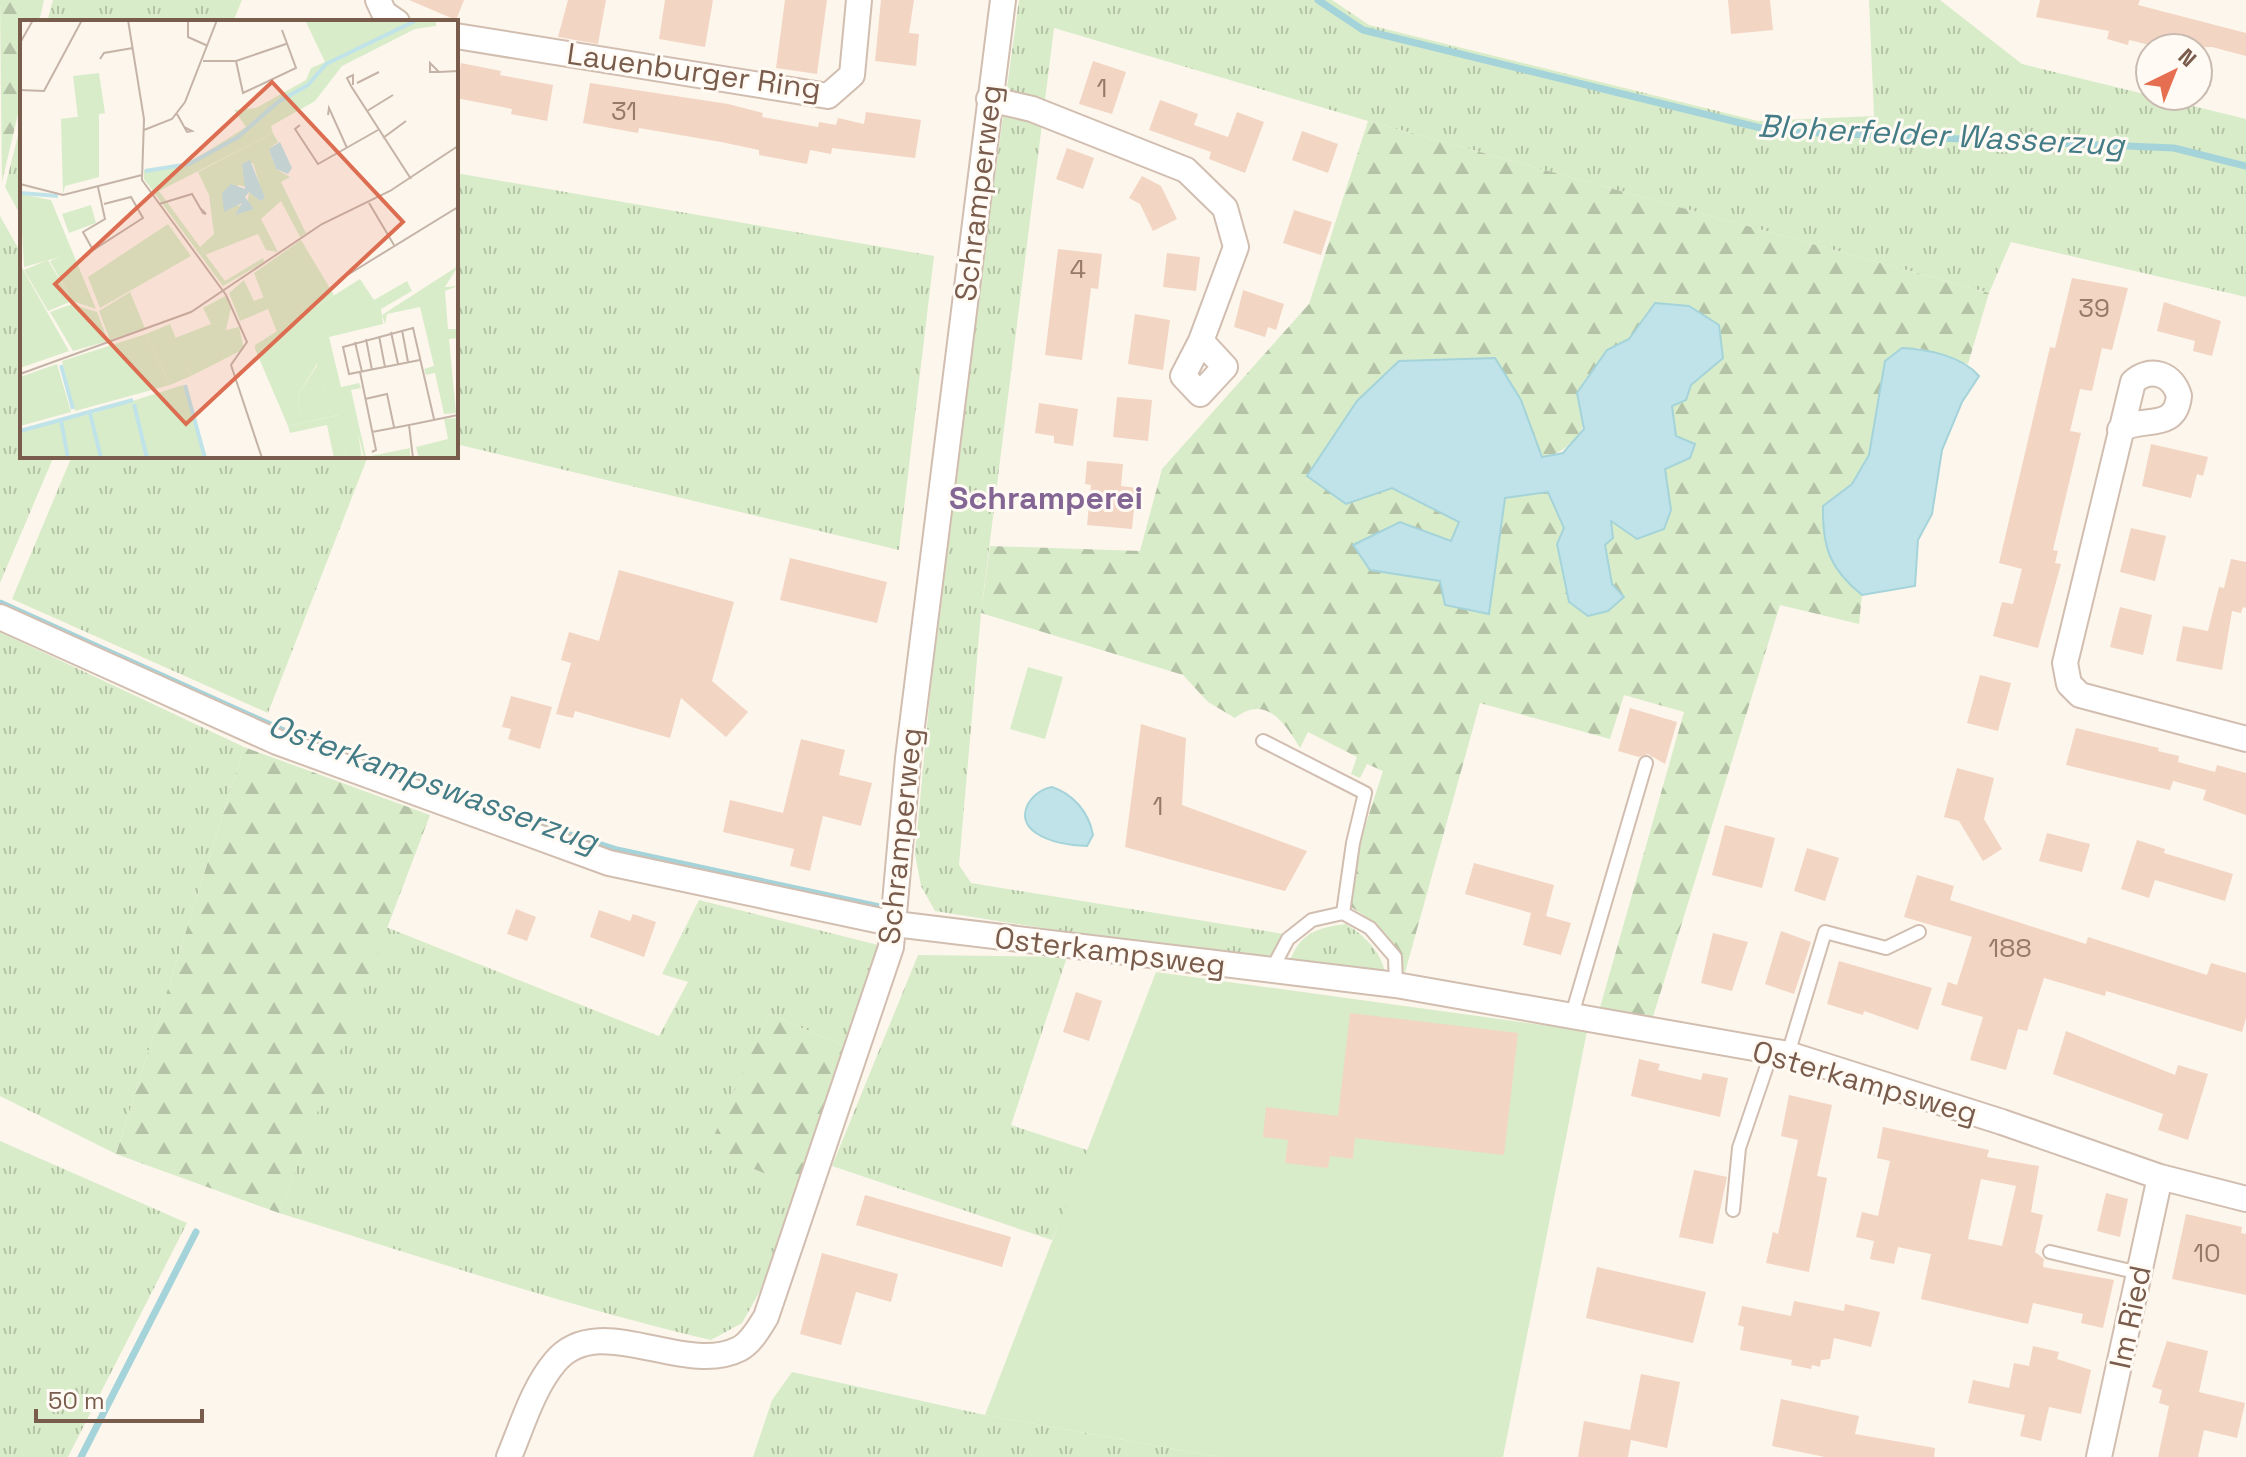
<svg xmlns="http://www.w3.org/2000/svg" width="2246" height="1457" viewBox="0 0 2246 1457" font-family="'Space Grotesk',sans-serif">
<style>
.grass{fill:url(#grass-tufts)}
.forest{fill:url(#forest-firs);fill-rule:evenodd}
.pitch{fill:#d8ecc9}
.water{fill:#bfe3e8;stroke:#a5d3da;stroke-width:2}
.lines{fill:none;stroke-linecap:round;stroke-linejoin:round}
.stream{stroke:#a5d3da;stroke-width:7}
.building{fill:#f3d5c3;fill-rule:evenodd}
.service-casing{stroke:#d1beb0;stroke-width:16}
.minor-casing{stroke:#d1beb0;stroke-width:28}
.service{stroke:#fff;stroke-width:12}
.minor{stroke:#fff;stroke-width:24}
.labels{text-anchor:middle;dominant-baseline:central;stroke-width:6;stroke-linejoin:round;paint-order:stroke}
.number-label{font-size:26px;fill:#987a6a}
.street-label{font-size:30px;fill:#7a5c4d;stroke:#fffaf3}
.water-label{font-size:32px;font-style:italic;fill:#437c86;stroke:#fffaf3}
.neighbourhood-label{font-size:32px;font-weight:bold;fill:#846695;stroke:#fffaf3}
.inset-river{fill:none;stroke:#bfe3e8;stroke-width:4}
.inset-road{fill:none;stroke:#c5b3a7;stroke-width:2}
.view{fill:#dc6d51;fill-opacity:0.15;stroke:#dc6d51;stroke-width:4}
.inset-edge{fill:none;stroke:#7a5c4d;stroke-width:4}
</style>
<defs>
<pattern id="grass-tufts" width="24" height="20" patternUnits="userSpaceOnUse" patternTransform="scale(2)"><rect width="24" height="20" fill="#d8ecc9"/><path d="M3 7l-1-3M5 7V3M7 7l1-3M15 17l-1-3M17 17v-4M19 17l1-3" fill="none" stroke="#b4c2a5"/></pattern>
<pattern id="forest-firs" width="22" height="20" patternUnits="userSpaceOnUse" patternTransform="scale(2)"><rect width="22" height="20" fill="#d8ecc9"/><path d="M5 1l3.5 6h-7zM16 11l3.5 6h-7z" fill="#b4c2a5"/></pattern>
</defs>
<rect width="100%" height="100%" fill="#fdf6ec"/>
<path class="grass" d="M53,0H242L233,22H47Z
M1019,0H1332L1369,25L1758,121L1874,116L1869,0H1940L2022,64L2246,119V297L2011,242L1989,293L1368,121L1054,28L981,613L959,865L971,883L1284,934L1270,964L935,911L921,886L915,854L943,556Z
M22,120V218L5,187Z
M456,173L934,256L899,550L456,444Z
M0,216L22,255V456H54L0,583Z
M72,456H368L268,713L12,599Z
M0,632L244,747L116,1154L0,1096Z
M699,900L878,945L849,1048L769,1014L709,1149L798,1188L764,1284L742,1323L711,1340C565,1306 423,1257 279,1213L386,927L659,1036L688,982L662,974Z
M1346,924C1366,937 1384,954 1386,979L1289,963C1300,933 1316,928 1346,924Z
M918,955L1067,957L1011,1125L1090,1151L1052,1240L832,1166Z
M0,1141L187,1223L68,1457H0Z
M792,1372L985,1415L1219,1457H753L772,1400Z"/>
<path class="forest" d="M0,0H44L39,22H22V97L2,182Z
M1368,121L1989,293L1968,364L1919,348H1902L1885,361L1869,454L1852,484L1823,506C1822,548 1830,569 1862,595L1859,624L1780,605L1652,1020L1599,1011L1684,712L1624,695L1610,739L1480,703L1404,976C1399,941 1377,923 1348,905L1360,842L1383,771L1367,764L1360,778L1351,774L1357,757L1308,732L1300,748C1285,723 1266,694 1235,718L1208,702L1183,675L981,613L990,546L1140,551L1162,469L1309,304ZM1655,303L1722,358L1691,385L1686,400L1672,406L1676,436L1694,445L1690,458L1665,468L1671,510L1610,520L1613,537L1605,545L1612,584L1564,528L1548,492L1505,498L1441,581L1370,570L1354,545L1400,522L1451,541L1459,522L1392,488L1521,400L1542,458C1592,447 1594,393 1607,350L1629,340Z
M244,747L430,815L279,1213L116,1154Z
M769,1014L849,1048L798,1188L708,1149Z"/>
<path class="pitch" d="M1028,667L1063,677L1045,739L1010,729Z
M1156,972L1587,1031L1503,1457H1219L985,1415Z"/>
<path class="water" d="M1655,303L1689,306L1719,325L1723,358L1691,385L1686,400L1672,406L1676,436L1695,444L1690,458L1665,469L1671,510L1664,529L1637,539L1611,521L1613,538L1605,545L1612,584L1624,597L1608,611L1588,616L1569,602L1557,544L1564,528L1548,492L1505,498L1489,614L1445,605L1440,581L1370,570L1353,545L1400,522L1451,541L1459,522L1392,488L1346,504L1307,476L1357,401L1399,361L1495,358L1521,400L1542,457L1563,453L1584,429L1577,393L1607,350L1629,339Z
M1902,348C1927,349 1962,356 1979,376L1962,402L1942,450L1932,514L1918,540L1915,586L1862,595C1830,569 1822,548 1823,506L1852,484L1869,455L1885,361Z
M1052,787C1073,794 1089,812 1093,835L1087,846C1071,846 1049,842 1036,833C1013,818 1030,791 1052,787Z"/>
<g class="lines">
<path class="stream" d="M1318,0L1363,30L1773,131L2174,148L2246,166
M0,603L297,737
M530,822L617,850L884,908
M81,1457L196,1232"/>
</g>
<path class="building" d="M409,0H464L456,20Z
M568,0H606L598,44L558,37Z
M665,0H713L705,47L659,39Z
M785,0H827L817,74L776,68Z
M881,0H914L909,33L919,34L916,66L875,61Z
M1728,0H1770L1773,30L1731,34Z
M2040,0H2140L2138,5L2246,33V56L2212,47L2162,48L2129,40L2128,45L2107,39L2109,31L2036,17Z
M1093,61L1126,72L1112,114L1079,104Z
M461,63L501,71L500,75L553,85L547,121L511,114L512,109L456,98Z
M590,83L728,104L763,113L762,117L818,127L819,122L836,125L838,118L864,124L866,112L921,120L915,158L832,148L831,154L810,150L807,164L759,155V150L721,142L639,128L638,133L583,123Z
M1160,100L1198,114L1194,125L1228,137L1237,112L1264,122L1245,173L1209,159L1211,152L1149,130Z
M1302,131L1338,144L1328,173L1292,160Z
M1067,148L1094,158L1083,189L1056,179Z
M1142,176L1161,186L1177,219L1153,231L1140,204L1129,198Z
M1294,210L1332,222L1321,255L1283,243Z
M1058,249L1102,254L1098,289L1091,288L1082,360L1045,355Z
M1167,253L1200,257L1196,291L1163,287Z
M2072,278L2128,288L2112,350L2102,348L2092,391L2080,389L2070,431L2081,433L2053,550L2058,551L2055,563L2061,564L2038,648L1993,636L2002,602L2013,604L2022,569L1999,563L2050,347L2055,348Z
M1243,290L1284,304L1276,330L1268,327L1265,337L1234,327Z
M2164,302L2221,321L2212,356L2193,351L2195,341L2157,331Z
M1135,314L1170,320L1163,370L1128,364Z
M1117,397L1152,400L1148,441L1113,437Z
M1039,403L1078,409L1073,446L1054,443V436L1035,433Z
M2151,444L2208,457L2203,476L2197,474L2191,498L2142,486Z
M1087,461L1123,464L1121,486L1136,488L1132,529L1087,525L1091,485L1085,484Z
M2131,528L2166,536L2155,581L2120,572Z
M790,558L887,582L877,623L780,600Z
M2231,559L2246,562V608L2243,607L2241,613L2232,611L2222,670L2176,661L2183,626L2208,631L2219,587L2224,588Z
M619,570L734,602L712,681L748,712L726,737L681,698L670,738L575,711L573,718L556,714L571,663L561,660L569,632L599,641Z
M2120,607L2152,615L2143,655L2110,647Z
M1980,675L2011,683L1998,731L1967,723Z
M511,696L552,707L540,749L508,739L511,729L502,727Z
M1630,708L1677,722L1665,764L1648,754L1639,757L1618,751Z
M1141,724L1186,738L1182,805L1307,851L1285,891L1125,847Z
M2076,728L2159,748L2158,751L2179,756L2178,762L2215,772L2217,765L2246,773V815L2203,800L2206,790L2173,781L2170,790L2066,765Z
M801,739L845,750L839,775L872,783L861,826L823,816L810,871L790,866L794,849L723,832L730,800L783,813Z
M1957,768L1994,778L1984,819L2002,849L1983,861L1959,821L1944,817Z
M1725,825L1775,838L1762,888L1712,875Z
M2047,833L2090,844L2082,872L2039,861Z
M2137,840L2165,849L2164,853L2233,874L2225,901L2155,880L2149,898L2121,889Z
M1807,848L1839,858L1825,901L1794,891Z
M1474,863L1554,885L1546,916L1571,923L1561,955L1523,945L1531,913L1465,894Z
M1917,875L1954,886L1950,900L2086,944L2088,937L2207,975L2211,963L2246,973V1018L2242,1032L2106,991L2105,996L2044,978L2027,1031L2018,1029L2006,1070L1970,1060L1983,1017L1941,1005L1948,982L1957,985L1972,937L1904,917Z
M516,909L536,917L527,941L507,934Z
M599,910L630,921L633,914L656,922L644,957L590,937Z
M1781,931L1811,942L1794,994L1765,984Z
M1713,933L1748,942L1732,991L1701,983Z
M1839,961L1932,988L1918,1030L1864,1011L1863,1015L1827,1004Z
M1076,992L1102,1001L1089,1041L1063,1032Z
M1350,1013L1518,1033L1504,1155L1355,1138L1353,1159L1330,1156L1328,1168L1285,1163L1288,1140L1263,1137L1266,1107L1338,1116Z
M2066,1031L2175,1075L2178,1065L2208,1074L2188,1140L2158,1130L2163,1114L2053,1074Z
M1639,1059L1660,1064L1658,1070L1701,1080L1703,1073L1728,1078L1720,1117L1631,1096Z
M1789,1095L1832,1105L1817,1176L1827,1178L1809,1272L1766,1263L1773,1232L1778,1234L1798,1140L1781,1136Z
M1883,1127L1989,1150L1987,1157L2039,1166L2031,1212L2043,1215L2035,1252L2044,1259L2043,1267L2114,1280L2103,1328L2081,1323L2083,1314L2033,1303L2028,1324L1921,1299L1931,1254L1898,1247L1894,1264L1870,1259L1874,1241L1856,1237L1862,1212L1878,1216L1890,1161L1877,1158ZM1981,1179L2016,1186L2002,1246L1968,1239Z
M1694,1170L1727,1177L1713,1244L1679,1237Z
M2106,1193L2128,1199L2120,1237L2097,1231Z
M865,1195L1011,1237L1002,1267L856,1225Z
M2186,1214L2242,1227L2241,1233L2246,1234V1295L2172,1279Z
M822,1253L898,1274L891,1302L856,1292L841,1345L800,1334Z
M1597,1267L1706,1292L1693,1343L1586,1318Z
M1794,1301L1844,1311L1845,1304L1880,1312L1871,1347L1834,1338L1830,1359L1821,1360L1820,1367L1812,1365L1811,1369L1791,1365L1792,1360L1740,1350L1744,1327L1738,1325L1742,1306L1791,1316Z
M2167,1341L2208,1351L2199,1392L2245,1403L2237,1438L2204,1430L2198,1457H2158L2169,1406L2159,1403L2162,1390L2152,1387Z
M2033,1346L2059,1352L2057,1359L2091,1370L2081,1414L2049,1407L2041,1441L2020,1436L2025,1415L1968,1403L1973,1380L2009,1388L2014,1363L2029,1366Z
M1641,1374L1680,1382L1667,1448L1631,1440L1628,1457H1578L1584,1421L1630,1430Z
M1781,1399L1859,1416L1855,1434L1935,1448L1934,1457H1825L1772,1446Z"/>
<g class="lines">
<defs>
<path id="service" d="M1263,741L1365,793L1353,843L1343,913
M1271,971L1288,939L1312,920L1343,913L1370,928L1395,957L1396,985
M1571,1018L1646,763
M1788,1054L1825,932L1886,948L1919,932
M1733,1210L1739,1148L1772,1051
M2050,1252L2139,1273"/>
<path id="minor" d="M378,0L384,13L397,22
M456,36L828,96L852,75L859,0
M989,99L1032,109L1186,170L1225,208L1236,247L1201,341L1183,376L1200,394L1225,367L1201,341
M2120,430C2142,415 2175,433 2179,396C2173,374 2151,366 2133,382L2065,663L2069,684L2080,695L2246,739
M0,617L277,742L609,863L895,924L1396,985L1788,1054L2002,1122L2160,1177L2246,1199
M509,1457C522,1426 533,1388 555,1362C598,1309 684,1377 739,1349C751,1343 759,1328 766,1317L891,947L908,758L1003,0
M2099,1457L2160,1177"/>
</defs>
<use href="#service" class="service-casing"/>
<use href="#minor" class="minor-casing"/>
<use href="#service" class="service"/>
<use href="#minor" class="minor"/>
</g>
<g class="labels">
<g class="number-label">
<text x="1102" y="88">1</text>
<text x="624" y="111">31</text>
<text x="1078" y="269">4</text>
<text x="2094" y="308">39</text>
<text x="1158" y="806">1</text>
<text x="2010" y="948">188</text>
<text x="2207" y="1253">10</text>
</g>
<g class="street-label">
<text transform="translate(694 71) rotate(8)">Lauenburger Ring</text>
<text transform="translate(978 193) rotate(-83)">Schramperweg</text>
<text transform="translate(900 836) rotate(-84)">Schramperweg</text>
<text transform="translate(1110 951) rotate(7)">Osterkampsweg</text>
<text transform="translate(1865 1082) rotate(16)">Osterkampsweg</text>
<text transform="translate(2130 1317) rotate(-78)">Im Ried</text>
</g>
<g class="water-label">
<text transform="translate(1941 135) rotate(3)">Bloherfelder Wasserzug</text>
<text transform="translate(433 783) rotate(20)">Osterkampswasserzug</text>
</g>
<g class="neighbourhood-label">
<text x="1046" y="498">Schramperei</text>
</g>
</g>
<g transform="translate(20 20)">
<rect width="438" height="438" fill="#fdf6ec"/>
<path d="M285,0H416V6L395,9L322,46L295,81L251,106L253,113L139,171L205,261L243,238L244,242L203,266L124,159V150L169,143L226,107L214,90L236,88L286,60L291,48L305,42ZM79,53L85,93L58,98L53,56ZM0,174L31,180L76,289L52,281L30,241L40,237L4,247ZM148,204L171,236L80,288L68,257ZM0,244L49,331L0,348ZM438,246L425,267L438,266L425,271L428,309H438V318L429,319L436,393L424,394L415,353L406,355L404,349L414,346L400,287L367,294L365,304L362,295ZM340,259L354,280L387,261L392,271L361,289L363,304L309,317L321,367L339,363L341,368L331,370L346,437L390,428V438H344L338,413L342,438H327L318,395L268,406L235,329V325ZM297,344L304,372L280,396L278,375ZM224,260L234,281L244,277L248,289L220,301L209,273ZM110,272L125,308L90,320L79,291ZM205,276L211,288L206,310L219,307L224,329L171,356L155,318L191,304L183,288ZM52,284L77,292L88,321L53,331L30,292ZM126,314L150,365L55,391L42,341ZM37,344L51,392L0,406V357ZM163,365L184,438H82L71,394ZM70,394L81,438H49L42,401ZM437,398L438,438H399L396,427L428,419L424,399ZM40,401L47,438H0V411Z" fill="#d8ecc9" fill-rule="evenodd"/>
<path d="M253,113L258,122L249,129L256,149L270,157L261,162L286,213L280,217L261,181L241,199L258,232L246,230L238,214L185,235L180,227L194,214L189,175L178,152ZM233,143L243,175L229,172L226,190L215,195L224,185L213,186L218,165L226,167L222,144ZM71,185L76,203L49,213L42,194ZM28,240L52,281L28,291L4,250ZM150,304L171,356L150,365L126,314ZM298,344L304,372L293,392L280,397L278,375ZM319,395L327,438H314L307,405L270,413L268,406Z" fill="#d8ecc9" fill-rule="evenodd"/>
<path d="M79,94V157L45,166L43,175L41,99Z" fill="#d8ecc9"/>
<path d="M281,220L314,275L257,312L234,253Z" fill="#d8ecc9"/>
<path d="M260,122L272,148L268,154L256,149L249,129ZM230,140L245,178L240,181L229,172L225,177L234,189L215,195L222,183L204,192L202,173L211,164L225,169L222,144Z" fill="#bfe3e8"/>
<path class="inset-river" d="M125,151L169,144L218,117L258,82L288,65L306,44L397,0M0,173L38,176M41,345L53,389M165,365L185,438M114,384L127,438M70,393L81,438M41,400L48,438M0,411L113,380"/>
<path class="inset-road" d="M108,0L124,99L122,160L206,275L227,322L211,345L242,438M168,0V17L188,26M0,23L13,0M80,39L84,33L113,28M183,41H216L266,24M216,41L223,73L276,48L262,10M419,52L410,43V52H419L438,51M337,63L359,52M333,65V55L327,58L331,66L391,159M0,70L24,71L62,0M347,91L373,75M157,94L167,112L172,111L164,107M308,95L309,88L327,128M280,105L275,109L298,144L358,110M124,110L152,99L165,82L197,0M363,118L386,101M0,164L43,175L122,155M78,167L85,199L63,212L73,230L123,198L111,177L84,184M349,183L374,225M139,184L172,174L183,193L186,194L181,189M329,254L438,187M382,310L388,342M371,312L378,344M359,316L365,347M346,319L352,350M335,322L342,352M400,340L329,354L323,327L393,308L414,399M340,352L356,430L352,432M0,354L171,292L302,204L370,171L438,126M345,379L367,374L374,407M352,412L389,405M393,438L389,405L438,395"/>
<path class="view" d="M252,62L383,202L166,404L35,264Z"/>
<rect width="438" height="438" class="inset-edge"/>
</g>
<g transform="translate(2174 72) rotate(43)"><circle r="38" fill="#fffaf3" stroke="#cabbb1" stroke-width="2"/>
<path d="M0-6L14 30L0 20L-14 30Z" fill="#e76f51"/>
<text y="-12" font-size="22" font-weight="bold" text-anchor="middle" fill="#7a5c4d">N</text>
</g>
<path d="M36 1409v12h166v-12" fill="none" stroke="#7a5c4d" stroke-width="4"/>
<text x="48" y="1409" font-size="24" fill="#7a5c4d" stroke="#fffaf3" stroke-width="6" paint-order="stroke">50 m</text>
</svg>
